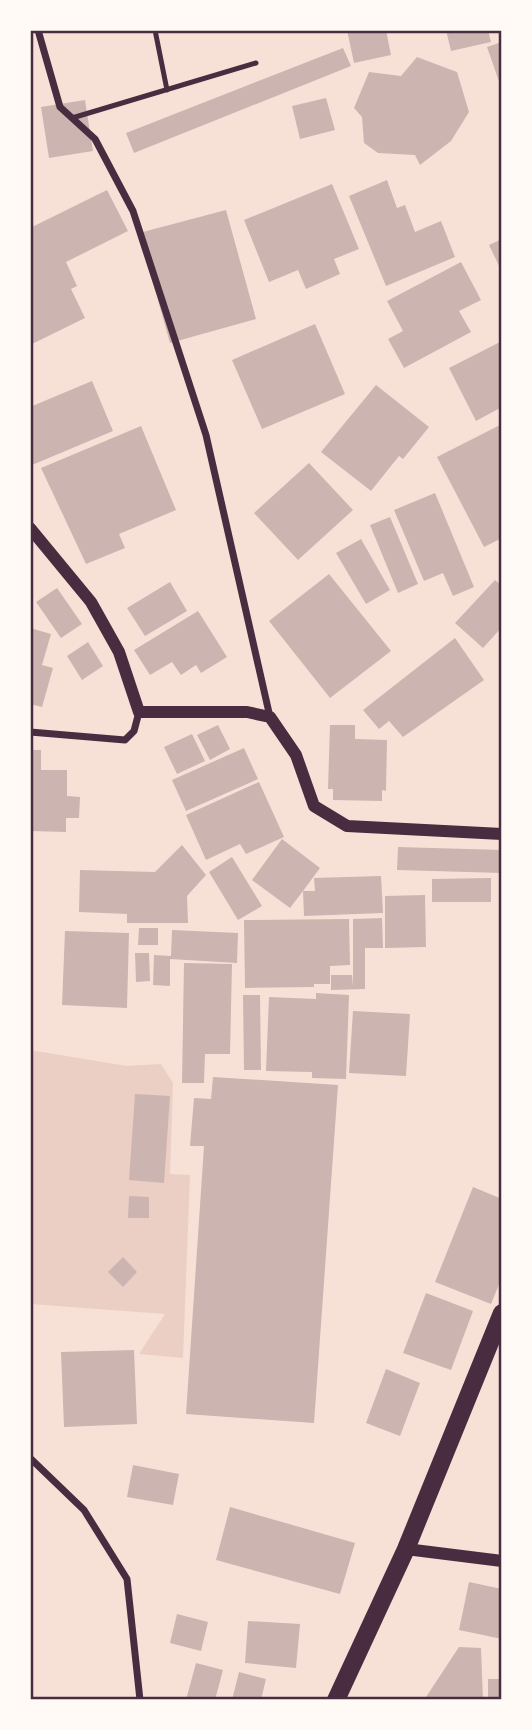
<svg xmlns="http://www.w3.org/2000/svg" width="532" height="1730" viewBox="0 0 532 1730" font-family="Arial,sans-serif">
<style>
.green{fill:#ebcfc5}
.building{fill:#ccb4b1}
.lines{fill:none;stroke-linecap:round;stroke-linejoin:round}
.service{stroke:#4a2c40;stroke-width:5}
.minor{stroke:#4a2c40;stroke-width:7}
.tertiary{stroke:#4a2c40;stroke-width:12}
.primary{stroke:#4a2c40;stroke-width:18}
.neatline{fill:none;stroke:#4a2c40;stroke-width:2.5}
</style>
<rect width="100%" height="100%" fill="#f7e1d7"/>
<path class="green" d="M30,1050L127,1066L161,1064L173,1083L170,1174L190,1175L183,1358L139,1354L165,1314L30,1304Z"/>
<path class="building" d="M347,30H386L391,55L354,63Z
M446,30H488L491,42L451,51Z
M502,42V90L487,47Z
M343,48L351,66L134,153L126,133Z
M417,57L457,72L469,112L451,141L420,165L415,155L378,153L364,143L362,117L354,108L369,72L401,76Z
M326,98L335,130L300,139L292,106Z
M85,100L93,151L49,158L41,107Z
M387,180L397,208L405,205L415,232L441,221L455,257L386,286L349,196Z
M332,184L359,249L334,259L340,274L306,289L298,270L269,282L244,220Z
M107,190L128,231L66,262L77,286L71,289L85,318L30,345V228Z
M226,210L256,319L170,343L139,233Z
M502,239V272L489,245Z
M461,262L481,300L459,311L471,332L404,368L388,339L403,331L387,301Z
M315,324L345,394L262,429L232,360Z
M502,341V407L476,421L449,368Z
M92,381L113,431L32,465L30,407Z
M376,385L429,427L403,459L399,456L371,491L321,452Z
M502,424V538L484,547L437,457Z
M141,426L176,510L119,534L125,548L86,564L41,468Z
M309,463L353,510L298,560L254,513Z
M435,493L474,587L453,596L443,573L424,581L394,510Z
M390,517L418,584L398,593L370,525Z
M361,539L390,590L366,604L336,553Z
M329,574L391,651L330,698L269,621Z
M495,580L502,586V627L483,648L455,623Z
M170,582L187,611L145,636L127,608Z
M57,588L82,624L61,638L36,602Z
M198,611L227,657L201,673L196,665L181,675L172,662L150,675L134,650Z
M30,628L51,634L42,665L53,668L42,707L30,704Z
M455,638L484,680L403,737L389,721L379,729L363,710Z
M88,642L103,666L82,680L67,656Z
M218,725L230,749L210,760L197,735Z
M330,725H355V739L387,740L386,791L382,790V801L333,800V789H328Z
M192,734L205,761L177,774L164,747Z
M244,748L258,779L186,811L172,780Z
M30,750H41V770H67V796L80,797L79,818H66V832L30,831Z
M259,782L284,837L246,854L240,844L206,860L186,815Z
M282,839L320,868L303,891H315L314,878L381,876L383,913L304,916L303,891L290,908L252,880Z
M182,845L206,875L187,896L188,923H127V914L79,912L80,870L155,872Z
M398,847L502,850V873L397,870Z
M232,857L262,906L238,920L209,872Z
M491,878V902H432V879Z
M425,895L426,947L385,948V896Z
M382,918L383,948H365V989L331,990V975H352L353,986V919Z
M349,919L350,965L330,966V984H314V987L245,988L244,920Z
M139,928H158V945H138Z
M172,930L238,933L237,963L170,959V986L153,985L154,955L171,956Z
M65,931L129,933L127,1008L62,1005Z
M135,953H149L150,981L136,982Z
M184,963L232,964L230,1054H205L204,1083H182Z
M316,993L349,995L346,1079L312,1078V1072L266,1071L269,997L316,999Z
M243,995H260L261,1070H244Z
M353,1011L410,1014L406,1076L349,1073Z
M213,1077L338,1085L314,1423L186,1414L204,1146H190L194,1098L211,1099Z
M135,1094L170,1096L164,1183L129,1180Z
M473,1187L502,1199V1277L491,1304L435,1282Z
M129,1196L149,1197V1218H128Z
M123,1257L137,1272L123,1287L108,1272Z
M426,1293L473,1311L451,1370L403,1353Z
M134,1350L137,1424L64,1427L61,1352Z
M386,1369L420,1383L400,1436L366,1423Z
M133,1465L179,1474L173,1505L127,1497Z
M230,1507L355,1543L340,1594L216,1560Z
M469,1582L502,1589V1639L459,1630Z
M177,1614L208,1622L201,1651L170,1643Z
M248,1621L300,1624L296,1668L245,1663Z
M459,1647L481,1648L483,1700H424Z
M196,1663L223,1670L215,1700H186Z
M239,1672L266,1679L261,1700H232Z
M488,1679H502V1700H488Z"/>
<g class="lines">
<path class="service" d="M155,30L167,90
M72,118L256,63"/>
<path class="minor" d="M38,30L60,107L95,139L133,211L206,435L270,717
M30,732L125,740L134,731L139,712
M30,1458L84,1510L127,1579L140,1700"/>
<path class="tertiary" d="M30,528L91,602L119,652L139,712H247L270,717L296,755L314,806L347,826L502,834
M406,1549L502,1561"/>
<path class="primary" d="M336,1700L406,1549L502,1313"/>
</g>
<rect width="532" height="1730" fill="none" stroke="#fffaf5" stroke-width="63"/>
<rect x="32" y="32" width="468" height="1666" class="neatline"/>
</svg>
